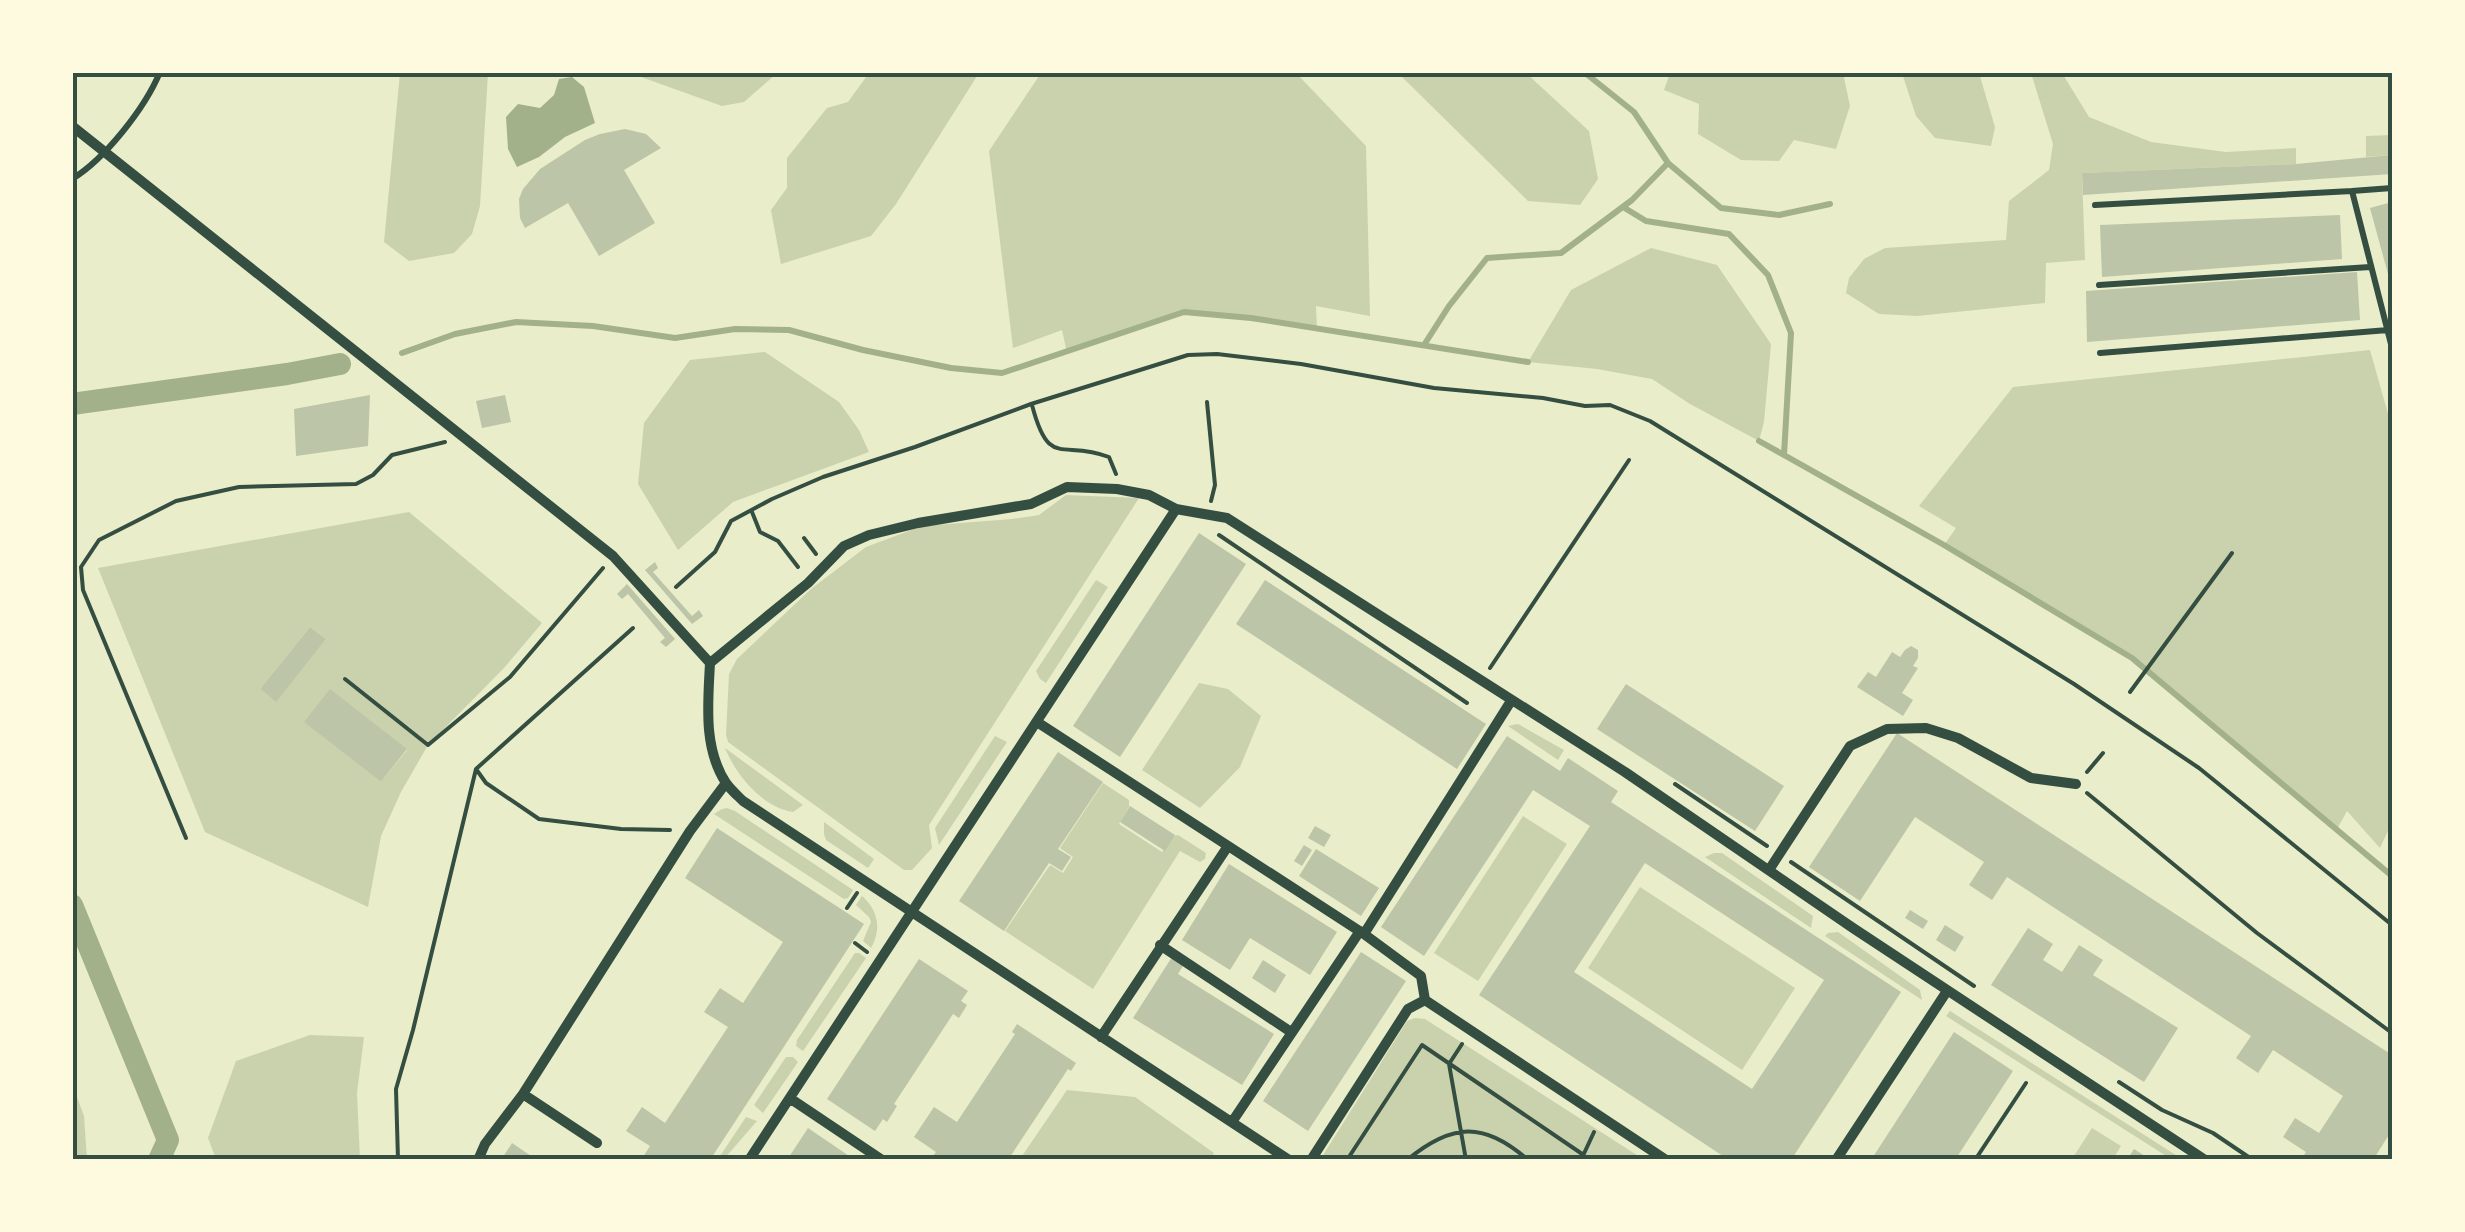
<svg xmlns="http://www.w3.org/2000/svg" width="2465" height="1232" viewBox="0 0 2465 1232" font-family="'Public Sans',sans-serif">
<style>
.green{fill:#cad2ad;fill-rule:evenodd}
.water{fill:#a3b18a}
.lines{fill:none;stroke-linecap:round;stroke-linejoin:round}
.stream{stroke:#a3b18a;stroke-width:6}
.canal{stroke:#a3b18a;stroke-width:22}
.building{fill:#bcc5a7;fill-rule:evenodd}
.path{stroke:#344e41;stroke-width:4}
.service{stroke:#344e41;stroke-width:6}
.minor{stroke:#344e41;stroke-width:10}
.neatline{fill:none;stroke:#344e41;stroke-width:4}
</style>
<rect width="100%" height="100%" fill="#e9edc9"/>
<path class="green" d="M400,73H488L480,206L472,234L454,253L409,261L384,242Z
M630,73H629H777L744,102L722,106Z
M869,73H979L896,204L871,236L781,264L771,210L787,188V158L827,108L848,102Z
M1041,73H1296L1366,146L1370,316L1316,306L1317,329L1251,318L1184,312L1067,353L1062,330L1013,348L989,151Z
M1398,73H1526L1589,131L1598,179L1580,205L1528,201Z
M1670,73H1843L1850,106L1836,149L1794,140L1779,161L1741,160L1698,134L1699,104L1664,90Z
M1902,73H1979L1995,127L1991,146L1935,138L1916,116Z
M2031,73H2062L2089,117L2151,142L2226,152L2296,148V164L2082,173L2085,260L2046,263L2045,303L1917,316L1879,314L1846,293L1849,278L1864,259L1885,248L2006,240L2009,201L2049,170L2053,144Z
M2392,135V155L2366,157V136Z
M1651,248L1717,265L1771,344L1764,422L1759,441L1690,404L1652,379L1597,369L1528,362L1571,290Z
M2370,350L2392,428V822L2380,848L2347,811L2336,831L2131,658L1944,545L1956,528L1919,506L2013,387Z
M765,352L839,402L859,430L869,452L733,502L678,550L638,484L644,423L690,360Z
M1066,495L1139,498L929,825L932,848L912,870H904L728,742L726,735L729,674L737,659L811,589L866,547L922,526L1012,519L1039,515Z
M409,512L542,623L504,668L428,745L401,792L381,836L368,907L205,832L98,568ZM310,627L326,639L275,701L260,689ZM305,722L406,749L407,750L381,782Z
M1096,580L1108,587L1046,683L1040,679L1036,671Z
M1199,683L1228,689L1261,716L1240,767L1200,808L1142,770Z
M1518,724L1564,750L1558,760L1508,726Z
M995,736L1007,742L939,845L935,828Z
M725,748L803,805L793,812C762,807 736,775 725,748Z
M1103,783L1129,800V807L1119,824L1162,852L1173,836L1178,835L1206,853L1205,859L1200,862L1180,851L1093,989L1005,931L1050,865L1063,873L1073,857L1060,848Z
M727,808L735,811L853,890L848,898L844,899L714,814L722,809Z
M1523,816L1567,844L1478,981L1434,953Z
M824,822L874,859L868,868L826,840L824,834Z
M1714,853H1722L1813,916L1811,928L1705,857Z
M1640,887L1795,988L1742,1070L1588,968Z
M862,896C878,910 882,929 871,948L863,941L871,922L869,917L856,905Z
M1838,932L1920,990L1922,1000L1825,936L1828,933Z
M855,953H859L866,958L803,1051L796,1046L797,1040Z
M1950,1011L2182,1159H2171L1946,1016Z
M1415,1018L1425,1019L1643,1159L1320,1160L1407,1021Z
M310,1035L364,1037L357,1093L360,1159H216L208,1138L236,1061Z
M786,1057H793L798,1062L763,1113L754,1105Z
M72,1083L84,1116L87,1159H73Z
M1067,1090L1135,1097L1214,1153L1209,1160L1020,1159Z
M746,1117L757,1121L724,1159H718Z
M2092,1128L2121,1146L2113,1159H2072Z"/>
<path class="water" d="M572,77L584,87L595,123L565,137L539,157L517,167L508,149L506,117L518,104L540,108L554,95L559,79Z"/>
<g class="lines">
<path class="stream" d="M1584,72L1634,112L1668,163L1721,208L1779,215L1830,204
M1623,207L1646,221L1729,234L1768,275L1791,333L1784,455
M1424,345L1449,306L1487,258L1561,253L1632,200L1668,163
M402,353L455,334L516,322L593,326L675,338L735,329L789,330L863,350L951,368L1002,373L1184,312L1251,318L1528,362
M1759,441L1944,545L2132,658L2392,876"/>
<path class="canal" d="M72,404L287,374L340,364
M72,905L168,1140L159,1160"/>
</g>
<path class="building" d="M625,129L646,134L661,148L624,170L655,223L599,256L568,203L525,228L520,218L519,199L523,189L540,169L585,140L600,134Z
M2392,155V174L2083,195L2082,173L2296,164Z
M2392,202V285H2391L2370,208Z
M2340,215L2342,259L2102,277L2100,225Z
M2357,272L2360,320L2087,342L2086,291Z
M370,395L368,446L296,456L294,409Z
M505,395L511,422L482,428L476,401Z
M1199,533L1246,564L1120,757L1073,726Z
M655,562L658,568L653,572L692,616L699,610L703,616L692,624L645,570Z
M1265,580L1486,724L1457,769L1236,624Z
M627,584L675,639L666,647L660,642L665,638L628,594L622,599L617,594Z
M310,627L326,639L276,702L260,689Z
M1911,646L1918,650V658L1913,666L1918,668L1902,693L1913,700L1903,716L1857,687L1868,672L1876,677L1892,652L1900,657L1905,650Z
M1626,684L1784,786L1755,831L1597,729Z
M330,689L407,749L381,782L304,722Z
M1897,733L2392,1055V1130L2373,1160H2301L2306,1152L2283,1137L2295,1118L2319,1133L2343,1096L2273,1050L2258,1073L2236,1058L2251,1036L2007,877L1992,900L1969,885L1984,862L1915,817L1860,901L1809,867Z
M1507,736L1560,771L1568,758L1618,791L1611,802L1901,992L1791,1160H1729L1479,995L1590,826L1533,790L1424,956L1381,927ZM1645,863L1824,980L1752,1089L1574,972Z
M1058,752L1103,782L1058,849L1071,857L1062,871L1049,863L1004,931L959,901Z
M1130,806L1175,835L1165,851L1120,822Z
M1315,826L1331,835L1324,847L1308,838Z
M717,828L864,924L710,1160H641L650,1146L626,1131L642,1107L665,1123L728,1027L704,1012L720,988L743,1003L783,942L685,878Z
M1304,845L1312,850L1302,866L1294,861Z
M1316,849L1379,888L1361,916L1299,876Z
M1229,864L1337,932L1310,975L1250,938L1230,970L1182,940Z
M1910,910L1928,921L1923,929L1905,918Z
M1945,925L1964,937L1955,952L1936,940Z
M2028,928L2053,944L2043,960L2062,972L2079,945L2103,960L2093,975L2178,1028L2144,1082L1991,985Z
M1361,952L1406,981L1308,1131L1263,1101Z
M1172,957L1184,964L1178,974L1274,1034L1242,1085L1133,1018Z
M919,959L968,991L961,1001L967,1005L959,1018L953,1014L894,1104L897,1106L887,1122L883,1119L875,1131L827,1099Z
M1263,960L1286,975L1275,993L1252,978Z
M1017,1024L1076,1063L1071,1071L1068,1069L1008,1160H930L936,1152L914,1137L934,1107L957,1122L1015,1034L1012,1032Z
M1954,1032L2013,1071L1955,1160H1871Z
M808,1128L855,1160H787Z
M512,1143L537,1160H501Z
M2134,1149L2151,1160H2127Z"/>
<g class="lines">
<path class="path" d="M1207,402L1215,485L1211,501
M1032,405C1049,470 1062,439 1109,457L1116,474
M752,512L760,532L778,541L798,567
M1219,535L1467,703
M804,538L816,554
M676,587L715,552L731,521L772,499L823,477L915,447L1031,404L1188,355L1217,354L1301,364L1434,388L1543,398L1585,406L1610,405L1650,421L2074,684L2199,768L2392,925
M1490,668L1629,460
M345,679L428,745L510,677L603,568
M2130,692L2232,553
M476,769L633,628
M2087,772L2103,753
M1675,784L1767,846
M2087,793L2257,933L2392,1033
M186,838L83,590L81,567L99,540L176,501L239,487L356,484L373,475L392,455L445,442
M1791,862L1974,986
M847,908L857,893
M855,943L867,952
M1462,1044L1449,1064L1466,1160
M2119,1082L2162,1110L2213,1133L2253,1160
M398,1160L396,1089L413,1030L476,769L486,783L539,819L621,829L670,830
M1347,1160L1422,1045L1591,1160
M1407,1160C1452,1123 1484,1121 1528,1160
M1581,1160L1594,1132
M1975,1160L2026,1083"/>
<path class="service" d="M72,179C105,159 145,108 160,72
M2352,191L2392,188
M2095,205L2352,191L2392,348
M2099,285L2370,267
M2100,353L2388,330"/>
<path class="minor" d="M72,126L613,556L710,663C708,703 703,748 726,783C731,790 738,796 743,801L1289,1160
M710,663L808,583L844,546L869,535L918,523L1031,504L1067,487L1117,489L1149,495L1176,509L1227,518L1625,772L1853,928L2205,1160
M1037,722L1364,934L1421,976L1425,1000L1666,1160
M1769,870L1850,746L1887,729L1926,728L1958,738L2031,778L2076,784
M1364,934L1511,701
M1160,945L1291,1032
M1101,1037L1228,846
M523,1094L597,1143
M791,1099L882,1160
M1232,1122L1360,931
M478,1160L485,1144L523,1094L690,831L726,783
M749,1160L1176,509
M1311,1160L1408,1009L1425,1000
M1836,1160L1947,991"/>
</g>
<rect width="2465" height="1232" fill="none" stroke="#fefae0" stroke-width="150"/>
<rect x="75" y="75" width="2315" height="1082" class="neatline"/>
</svg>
